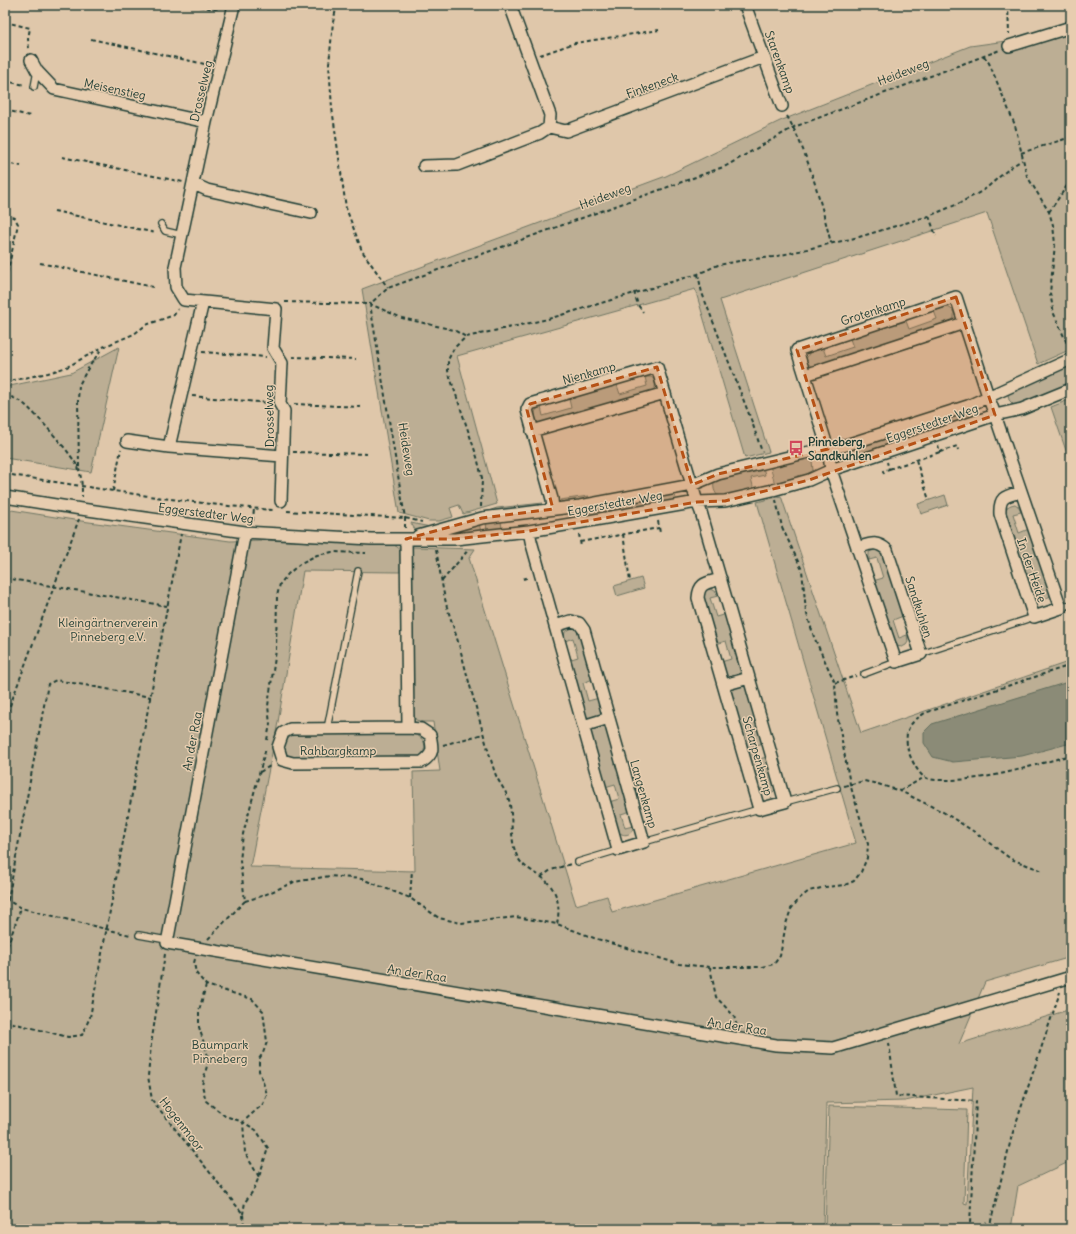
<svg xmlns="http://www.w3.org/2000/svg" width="1076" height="1234" viewBox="0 0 1076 1234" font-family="Delius,sans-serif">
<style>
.green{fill:#bcae94;stroke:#6e7664}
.water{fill:#8b8b77;stroke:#606c5c}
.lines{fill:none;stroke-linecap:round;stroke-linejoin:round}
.service-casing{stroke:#1f3d34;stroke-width:8}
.minor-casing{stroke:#1f3d34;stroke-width:14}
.path{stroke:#1f3d34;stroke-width:2;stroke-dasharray:4 3;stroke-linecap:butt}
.service{stroke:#e7cdaf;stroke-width:5.5}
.minor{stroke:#e7cdaf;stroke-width:11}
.marked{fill:#b65216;fill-opacity:0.2;stroke:#b65216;stroke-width:3;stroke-dasharray:8 5;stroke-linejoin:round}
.labels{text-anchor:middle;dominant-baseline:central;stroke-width:3;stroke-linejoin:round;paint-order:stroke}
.street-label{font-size:12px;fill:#1f3d34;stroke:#e7cdaf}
.poi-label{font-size:12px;font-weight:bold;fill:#1f3d34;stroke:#e7cdaf;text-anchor:start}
.park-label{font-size:12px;fill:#274339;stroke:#e7cdaf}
</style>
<rect width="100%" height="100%" fill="#dfc7aa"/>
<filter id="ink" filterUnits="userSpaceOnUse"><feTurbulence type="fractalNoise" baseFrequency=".025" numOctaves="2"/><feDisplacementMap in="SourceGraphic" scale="8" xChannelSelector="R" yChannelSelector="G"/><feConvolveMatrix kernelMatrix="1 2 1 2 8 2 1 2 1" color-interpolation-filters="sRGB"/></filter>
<g filter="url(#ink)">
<path class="green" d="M1071,32V349L1038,364L987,213L720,300L769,452L745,458L695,289L457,356L497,504L463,514L459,505L450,508L453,517L439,521H429L399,513L362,289L666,176L780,121L970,46Z
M946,307C954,308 957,316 951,322L815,367C809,366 808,364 806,359L809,353L823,348L826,356L853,347L850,339L860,336L859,333L895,321L896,324L906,321L909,329L937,319L934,311Z
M119,347L91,472L5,458V387L71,373Z
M1071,363V386L1016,407L1009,400L1008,394Z
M645,377H651L654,379C656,386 656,388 651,392L543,423H539C535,419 534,415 536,410L541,407L543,416L571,408L569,399L575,398V394L610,384L611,387L617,385L620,394L647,386Z
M1071,399V465L1051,407Z
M972,409L975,411V417L850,458C847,455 847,453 848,449Z
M807,456L812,461L813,470L812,474L775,485L770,465Z
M763,467L765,475L751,478L754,490L719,497C714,492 713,488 714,481L719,477Z
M673,494L676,499L674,502L579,518L577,515L578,511Z
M945,495L948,505L921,514L918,504Z
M589,496L585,501L565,504L560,500Z
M781,496L861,733L1071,661V957L985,982L959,1044L1071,1009V1161L1018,1186L1011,1229H988L986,1221L983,1229H825L829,1106L967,1110L964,1203L967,1204L973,1087L905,1101L826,1103L823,1229H5V509L74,520L230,541L262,540L394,545L400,549V572L303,571L278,722L250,867L415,871L413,772L440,771L433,722H423L416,720L413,713L411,547L475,549L469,558L576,905L607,896L612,912L856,843L757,502Z
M543,503L538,508L485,514V512L497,508Z
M1015,504L1018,506L1021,512L1013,514L1019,533L1029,529L1050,591V596L1044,600L1037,599L1034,593L1041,590L1036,572L1025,575L1005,513C1006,507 1009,505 1015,504Z
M497,520L501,521L502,529L487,532L486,522Z
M479,522L481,533L455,534L454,531Z
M411,523L435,528L417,533Z
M877,549L881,551L883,555L903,616L893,620L899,638L907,635L908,642L906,645L902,647L896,646L873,581L883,578L877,558L869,560V552Z
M641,578L644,588L617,596L614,586Z
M711,589L715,591L718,596L710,598L716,617L726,614L741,669C740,678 729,682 724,673C723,670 722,666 721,662L731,659L726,641L716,644L703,599V594L706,590Z
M572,628L577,629L580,633L593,679L583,683L588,701L599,698L601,708V713C595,719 590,720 583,714L568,660L578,657L573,638L565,641L564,636L565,632Z
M742,685L746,686L748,689L763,743L754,746L758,759L768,757L776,789C771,795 764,796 760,789L768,787L764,773L754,776L730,694L731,689Z
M600,726L605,727L608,730L631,811L621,814L625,828L633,826C633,836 623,837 617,831L609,802L619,799L615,784L605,787L590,734L594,727Z
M297,734H414C425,738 429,748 419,757L295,759C279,754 281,738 297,734Z"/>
<path class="water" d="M1071,681V743L1022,756L953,762L933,757L924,743V732L932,724Z"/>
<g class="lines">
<defs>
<path id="service" d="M34,87L37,71
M161,224L165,231L182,235
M1061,608L1071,604
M921,654L1034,617
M864,674L896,662
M327,729L358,571
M785,802L837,788
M644,842L759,809
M578,862L618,850
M139,935L167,940"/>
<path id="minor" d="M234,5L206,122L175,267L176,287L184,300L276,309L273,348L282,363L280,404L284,411L281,501
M745,5L782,106
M1009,46L1071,27
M31,60L37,71L54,89L206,122
M549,127L566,131L764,57
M424,166L457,165L540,133L549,127L550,115L510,5
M194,184L207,190L311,213
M805,375L964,323
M532,431L665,393
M127,441L169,447L282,456
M169,447L203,302
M5,497L81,509L245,532L371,539H455L529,531L583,522L697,502L725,501L773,490L809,480L831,470L995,415L1022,409L1071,389
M553,509L552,499L527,410L530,404L657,367L697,502L701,512L785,802L759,809L698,598C699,582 707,583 721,579
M529,531L531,541L618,850L644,842L584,630L579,623L571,621L555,626
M245,532L167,943L776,1045L833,1048L1071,977
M418,536L482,518L580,506L692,485L718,474L805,453L846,445L968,406L1071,359
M406,539L408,728
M857,548C870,544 876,540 887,550L921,654L896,662L831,470L828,449L797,350L956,297L988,396L995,415L1061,608L1034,617L1000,514C999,496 1006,496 1021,492
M724,685L749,678
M583,726L609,718
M408,728L421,729L430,735C433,749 434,754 422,762L293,763L282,760L278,747L283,733L290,729Z"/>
</defs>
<use href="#service" class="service-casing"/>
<use href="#minor" class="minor-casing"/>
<path class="path" d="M193,5L213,9L221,8
M337,5L333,22L329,64L332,108L346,208L362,251L388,288
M1008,5L1009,34
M5,22L30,28L28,39L29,49
M91,39L209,65
M540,55L575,43L659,30
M984,56L989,63L1015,125L1027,176L1049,212L1053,225L1055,244L1050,293L1054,314L1069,348
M5,81L25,85
M5,110L30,116
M787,116C809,155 820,200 831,243
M1021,153L1071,137
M62,157L183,182
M5,163L21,166
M54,211L156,233
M1049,212L1071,180
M5,214L15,218L18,224L5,283
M929,216L936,236
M5,259L9,264
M40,263L153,287
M698,274L702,293L752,422L762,452
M634,292L638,305L643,312
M285,302L370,304L402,318L454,330L466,337
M202,352L266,357
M292,357L356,359
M5,382L48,373L67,367L103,347L134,334L146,325L174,315L178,309
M5,394C11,397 19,400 24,404C35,413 76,458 79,470C82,479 82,488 82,497
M192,396L269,403
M294,404L361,407
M938,445L940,452L957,446L958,450
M293,452L369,454
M916,460L929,500
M79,467L78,400L79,385L87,370L102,348
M889,469L940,452
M5,474C94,488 183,503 273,510
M884,474L883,471L889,469L887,462
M113,491L121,449
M481,507L482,478L477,457L448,371V360L454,348L466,337L548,319L698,274L718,265L745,260L773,257L859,237L929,216L958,204L984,190L1011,167L1022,160
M287,511L405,518L422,522
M253,521L254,508
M658,521L660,533
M405,528V518L370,304L388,288L726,166L794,127L1000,50
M579,534L581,547
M623,534L630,581
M580,542L659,528
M436,550C440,569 442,588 447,607C452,623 458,640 462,656C472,694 483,733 494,770C497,781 506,790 509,800C513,817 510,835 515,851C520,866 528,868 540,876C557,888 561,904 557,924
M5,578L167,606
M523,579L529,577
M442,581L469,549
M1071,665L925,713C911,722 905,728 907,745C908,754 917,772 924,777C931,781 941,780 948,780C991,780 1031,766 1071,755
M835,683L856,676
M5,719L79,519
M267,740L270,724L268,706L276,650L277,596L280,584L288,574L301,563L317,555L332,552L366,553
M443,745L483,734
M260,772L272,765
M844,786L864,781L878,784L900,791L943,812L973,831L1011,859L1043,871
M900,791L925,777
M541,877L551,870L571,864
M410,898L412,870
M5,899L21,908L130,935
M8,900L48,684L56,680L151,697
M245,901L262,896L294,882L330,876L362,879L410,898L439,918L461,923L516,917L557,924L594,938L679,964L710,967H762L774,964L780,956L786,924L791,909L800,898L809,891L825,887L845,885L854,881L861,872L867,858L868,844L850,784L837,714L835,683L814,637L806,611L802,570L782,527L776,500
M208,939L245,901L240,861L243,834L266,748
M5,953L21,908
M165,954L151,1045L148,1076L152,1100L243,1214L244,1229
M195,959L194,963L196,973L206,985L252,999L263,1011L267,1042L263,1053L259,1059V1071L267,1094L263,1104L243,1122L245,1153L259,1177L253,1191L245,1202L243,1214
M710,967L716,997L734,1016L737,1027
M206,985L199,1011V1027L207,1053L208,1062L202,1085L206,1101L225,1116L243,1122L256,1130L268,1148L259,1177
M5,1021L68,1037L82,1035L90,1017L181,534
M889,1043L896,1096L976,1101L970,1224L971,1229
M989,1229L1012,1135L1060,992"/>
<use href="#service" class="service"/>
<use href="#minor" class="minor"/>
</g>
</g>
<path class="marked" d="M956,297L995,415L809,480L725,501L697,502L529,531L455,539H406L482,518L553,509L527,410L530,404L657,367L692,485L718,474L828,449L797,350Z"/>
<defs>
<symbol id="bus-bare" viewBox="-9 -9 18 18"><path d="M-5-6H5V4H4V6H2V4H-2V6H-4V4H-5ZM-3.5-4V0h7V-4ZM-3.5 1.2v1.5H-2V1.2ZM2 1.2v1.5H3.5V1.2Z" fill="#d1495b" stroke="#e7cdaf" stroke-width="2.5" paint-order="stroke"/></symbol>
</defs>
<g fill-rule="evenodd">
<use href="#bus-bare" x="785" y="437" width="22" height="22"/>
</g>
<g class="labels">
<g class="street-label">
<text transform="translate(780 62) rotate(70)">Starenkamp</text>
<text transform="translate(903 72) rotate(-21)">Heideweg</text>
<text transform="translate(652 85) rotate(-20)">Finkeneck</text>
<text transform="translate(115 89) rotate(12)">Meisenstieg</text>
<text transform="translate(201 91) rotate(-77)">Drosselweg</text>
<text transform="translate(605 196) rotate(-20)">Heideweg</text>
<text transform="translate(873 311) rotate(-18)">Grotenkamp</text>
<text transform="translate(589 373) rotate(-16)">Nienkamp</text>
<text transform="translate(269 416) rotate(-91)">Drosselweg</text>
<text transform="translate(932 423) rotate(-19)">Eggerstedter Weg</text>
<text transform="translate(407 449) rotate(81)">Heideweg</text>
<text transform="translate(615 503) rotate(-10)">Eggerstedter Weg</text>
<text transform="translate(206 513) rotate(7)">Eggerstedter Weg</text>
<text transform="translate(1032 570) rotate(71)">In der Heide</text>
<text transform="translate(919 607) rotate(72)">Sandkuhlen</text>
<text transform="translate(192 741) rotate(-79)">An der Raa</text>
<text x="338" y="750">Rahbargkamp</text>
<text transform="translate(758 756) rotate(74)">Scharpenkamp</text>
<text transform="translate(644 794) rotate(74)">Langenkamp</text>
<text transform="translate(417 973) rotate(9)">An der Raa</text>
<text transform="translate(737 1026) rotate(9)">An der Raa</text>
<text transform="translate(182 1124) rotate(52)">Hogenmoor</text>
</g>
<g class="poi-label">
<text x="808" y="441">Pinneberg,<tspan x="808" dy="14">Sandkuhlen</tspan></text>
</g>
<g class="park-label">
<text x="108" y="622">Kleingärtnerverein<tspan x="108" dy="14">Pinneberg e.V.</tspan></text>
<text x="220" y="1044">Baumpark<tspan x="220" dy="14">Pinneberg</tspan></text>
</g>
</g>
<rect width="1076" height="1234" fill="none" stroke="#e7cdaf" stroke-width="20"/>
<rect x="10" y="10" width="1056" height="1214" fill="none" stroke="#1f3d34" stroke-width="1.5" filter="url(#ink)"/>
</svg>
